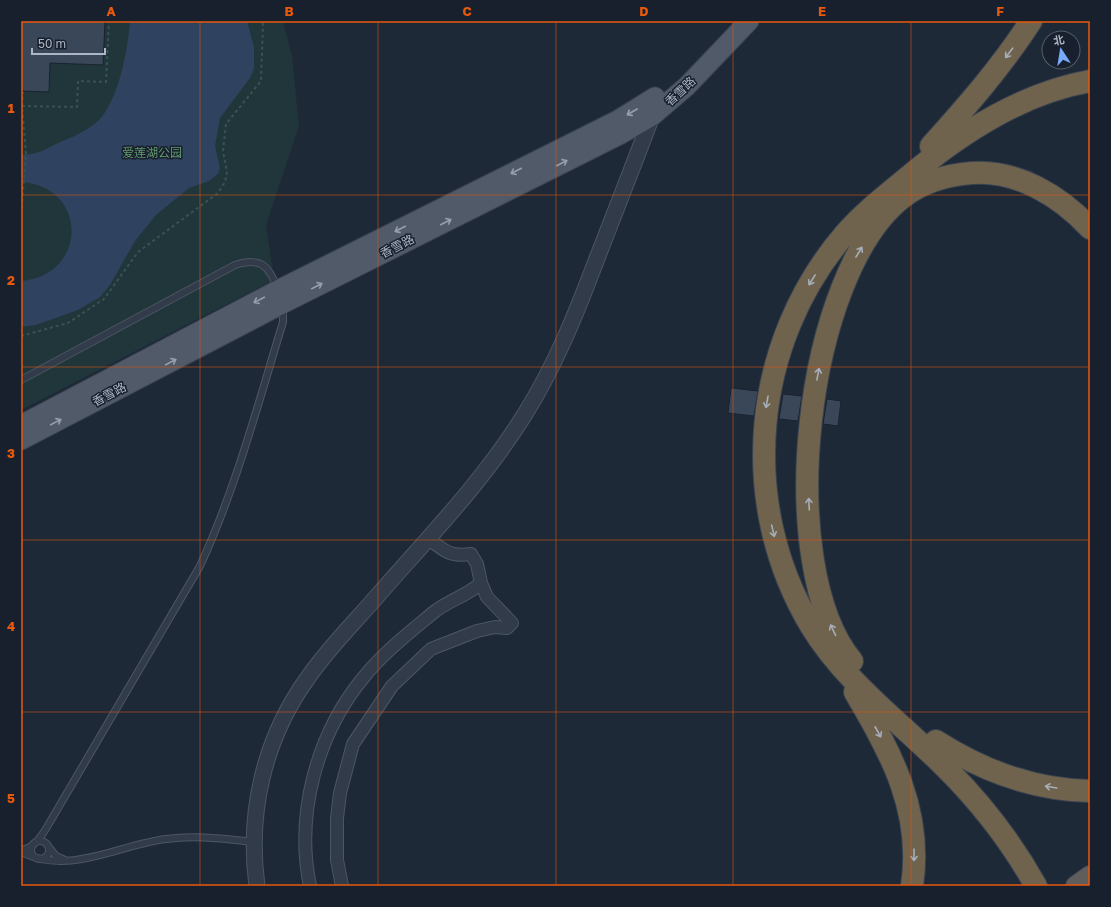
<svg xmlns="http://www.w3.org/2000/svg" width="1111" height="907" viewBox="0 0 1111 907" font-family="'Golos Text','Noto Sans SC',sans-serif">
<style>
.green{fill:#20363a}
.water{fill:#2f425f}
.building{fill:#3a4759;stroke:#1a222f}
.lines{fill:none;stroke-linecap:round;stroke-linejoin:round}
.service-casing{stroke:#4d5664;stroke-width:8}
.minor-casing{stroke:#4d5664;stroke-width:14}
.tertiary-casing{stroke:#4d5664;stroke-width:17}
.primary-casing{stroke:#3c4452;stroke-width:21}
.trunk-casing{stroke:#3a4350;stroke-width:22}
.motorway-casing{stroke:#3a4350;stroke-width:24}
.path{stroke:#3b5254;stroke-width:2;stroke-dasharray:3 3;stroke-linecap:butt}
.service{stroke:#323b49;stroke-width:6}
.minor{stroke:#323b49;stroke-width:12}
.tertiary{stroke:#323b49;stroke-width:15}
.primary{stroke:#505a69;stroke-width:19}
.trunk{stroke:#605e5c;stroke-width:20}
.motorway{stroke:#6f634e;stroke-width:22}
.oneway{stroke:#a6aeba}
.oneway2{stroke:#959faf}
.grid{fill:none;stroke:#e8590c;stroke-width:1;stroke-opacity:0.55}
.labels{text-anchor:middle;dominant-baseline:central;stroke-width:3;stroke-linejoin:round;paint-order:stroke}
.street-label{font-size:12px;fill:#acb6c6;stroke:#18202d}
.park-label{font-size:12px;fill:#62986f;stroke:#18202d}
.neatline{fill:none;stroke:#e8590c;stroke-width:1.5}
.grid-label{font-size:13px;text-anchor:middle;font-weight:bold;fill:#e8590c}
</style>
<rect width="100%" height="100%" fill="#1e2938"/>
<path class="green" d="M21,21H283L292,56L299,126L266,225L274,280L21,410Z"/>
<path class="water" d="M130,21H247L254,47V69L250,78L220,118L215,146L220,168L218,174L209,181L189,188L156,215L135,241L110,285L100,297L78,310L36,325L21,327V281C89,275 88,186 21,182V154C36,156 45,149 58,143C72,137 88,131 100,119C119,98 128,49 130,21Z"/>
<path class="building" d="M21,21H105L103,65L50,63L49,92L21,91Z
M731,388L758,391L754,416L728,413Z
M783,394L802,396L798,421L779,419Z
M827,399L841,401L838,426L823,424Z"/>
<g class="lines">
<defs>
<path id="service" d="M21,380L235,265C260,257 269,265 277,288
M31 850a9 9 0 1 1 18 0a9 9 0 1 1-18 0Z
M48,846L56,856L65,860
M21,850C33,849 41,837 47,827L200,566C236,488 258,404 283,322V306
M21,852C70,876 117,845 166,839C196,835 224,839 254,842"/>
<path id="minor" d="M310,886C295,814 317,734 363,678C383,653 410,632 434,612C449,600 467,596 481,583L477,564L471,554C450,557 444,551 428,538
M342,886L337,860V818L340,793L353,744L392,686L431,649L477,631L495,627L507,628L512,623L487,597L481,583"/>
<path id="tertiary" d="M257,886C247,813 264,739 307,679C328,648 355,622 379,594C430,536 484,480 525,414C555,366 576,314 596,261C615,212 634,164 652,116V111"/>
<path id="primary" d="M21,425L278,290L618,120L655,97
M21,440L282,304L621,134L652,116L687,86L749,21"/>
<path id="trunk" d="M1076,886L1090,876"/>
<path id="motorway" d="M931,146C967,106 1002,66 1031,21
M852,661C773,566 804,273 903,197C922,182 948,175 972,173C1018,170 1060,196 1090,228
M855,692C892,754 923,812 912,886
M936,741C983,771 1034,790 1090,791
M1036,886C1012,843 981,803 946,768C900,722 845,682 811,626C737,503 752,342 845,234C865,211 889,193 913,173C964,131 1023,93 1090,81"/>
</defs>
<use href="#service" class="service-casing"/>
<use href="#minor" class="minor-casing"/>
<use href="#tertiary" class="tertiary-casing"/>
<use href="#primary" class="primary-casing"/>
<use href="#trunk" class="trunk-casing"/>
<use href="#motorway" class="motorway-casing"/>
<path class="path" d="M21,93H23L22,106L26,154L21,217
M22,106L77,107L78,81L106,82L109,21
M21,336L68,323L104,299L138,252L218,193L225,182L227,172L223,151L226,124L261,81L263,25L262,21"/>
<use href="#service" class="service"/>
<use href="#minor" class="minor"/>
<use href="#tertiary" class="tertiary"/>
<use href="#primary" class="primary"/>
<use href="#trunk" class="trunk"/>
<use href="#motorway" class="motorway"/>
</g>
<defs><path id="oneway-shaft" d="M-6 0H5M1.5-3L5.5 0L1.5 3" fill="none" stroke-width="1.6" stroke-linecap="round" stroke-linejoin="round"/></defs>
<g class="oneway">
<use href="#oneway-shaft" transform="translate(1009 53) rotate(127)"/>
<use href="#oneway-shaft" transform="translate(859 252) rotate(-59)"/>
<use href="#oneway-shaft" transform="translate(812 280) rotate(122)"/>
<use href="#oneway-shaft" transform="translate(818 374) rotate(-79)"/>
<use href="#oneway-shaft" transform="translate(767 402) rotate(100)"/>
<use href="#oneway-shaft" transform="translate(809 504) rotate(-93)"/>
<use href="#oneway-shaft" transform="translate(773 531) rotate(77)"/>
<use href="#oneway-shaft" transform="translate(833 630) rotate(-116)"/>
<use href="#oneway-shaft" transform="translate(878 732) rotate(61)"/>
<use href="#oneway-shaft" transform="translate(1051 787) rotate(-171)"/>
<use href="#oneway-shaft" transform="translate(914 855) rotate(90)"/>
</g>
<g class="oneway2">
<use href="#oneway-shaft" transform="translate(632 112) rotate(150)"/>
<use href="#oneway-shaft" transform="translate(562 163) rotate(-27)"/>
<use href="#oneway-shaft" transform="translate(516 171) rotate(153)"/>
<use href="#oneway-shaft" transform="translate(446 222) rotate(-27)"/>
<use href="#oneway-shaft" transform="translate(400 229) rotate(153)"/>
<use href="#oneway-shaft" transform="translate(317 286) rotate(-27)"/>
<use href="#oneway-shaft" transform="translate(259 300) rotate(152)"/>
<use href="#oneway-shaft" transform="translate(171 362) rotate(-28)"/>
<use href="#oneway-shaft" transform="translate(56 422) rotate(-28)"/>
</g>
<path class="grid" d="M200,21V886M378,21V886M556,21V886M733,21V886M911,21V886M21,195H1090M21,367H1090M21,540H1090M21,712H1090"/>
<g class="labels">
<g class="street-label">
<text transform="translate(680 91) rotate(-43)">香雪路</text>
<text transform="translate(397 246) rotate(-27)">香雪路</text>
<text transform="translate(109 394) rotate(-28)">香雪路</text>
</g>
<g class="park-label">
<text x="152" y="152">爱莲湖公园</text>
</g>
</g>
<rect width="1111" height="907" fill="none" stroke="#18202d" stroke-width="44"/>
<g transform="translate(1061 50) rotate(348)"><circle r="19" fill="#18202d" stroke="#535c6a"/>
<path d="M0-3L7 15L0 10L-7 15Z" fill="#78aaff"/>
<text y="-6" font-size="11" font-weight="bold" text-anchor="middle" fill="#acb6c6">北</text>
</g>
<path d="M32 48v6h73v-6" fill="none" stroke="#acb6c6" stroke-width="2"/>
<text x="38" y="48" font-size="12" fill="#acb6c6" stroke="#18202d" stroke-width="3" paint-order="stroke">50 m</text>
<rect x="22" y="22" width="1067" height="863" class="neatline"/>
<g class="grid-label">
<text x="111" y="16">A</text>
<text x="289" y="16">B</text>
<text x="467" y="16">C</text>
<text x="644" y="16">D</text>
<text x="822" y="16">E</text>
<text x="1000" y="16">F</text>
<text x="11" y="113">1</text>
<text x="11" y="285">2</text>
<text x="11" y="458">3</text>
<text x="11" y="631">4</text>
<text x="11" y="803">5</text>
</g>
</svg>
